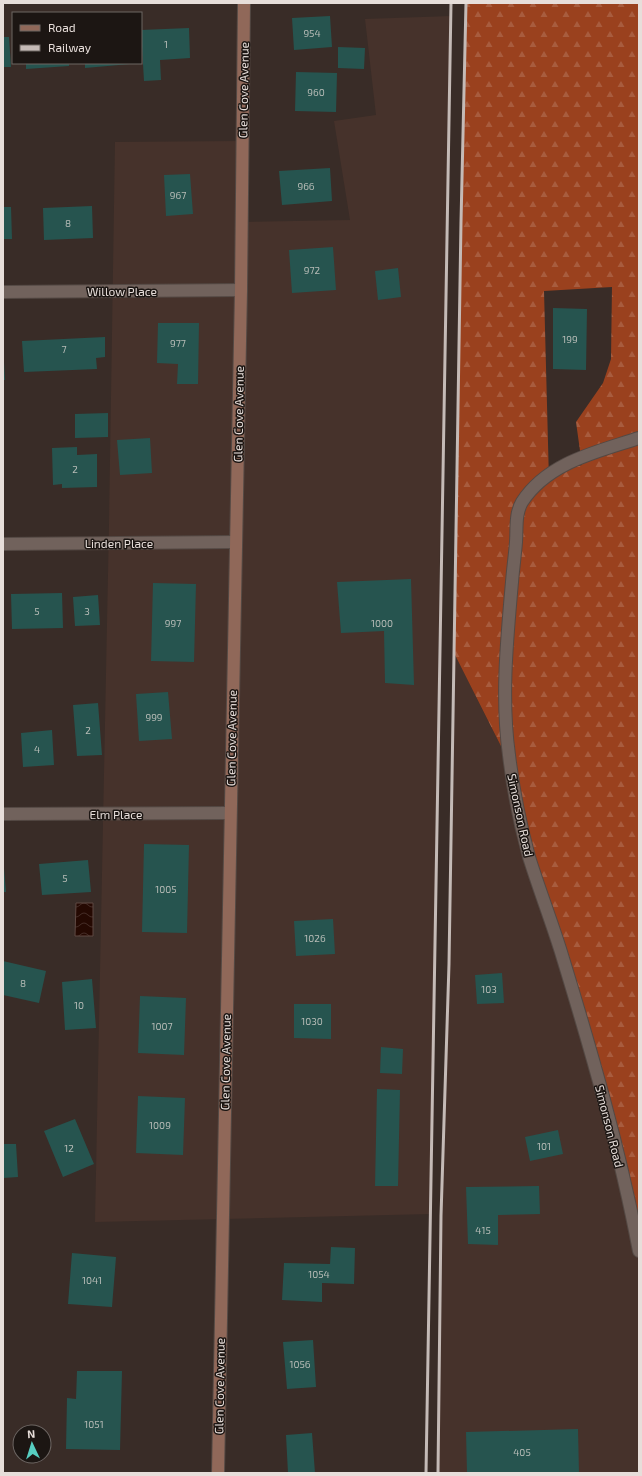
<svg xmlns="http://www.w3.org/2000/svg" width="642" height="1476" viewBox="0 0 642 1476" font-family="'Exo 2',sans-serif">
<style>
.built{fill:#46322b}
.forest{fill:url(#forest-firs);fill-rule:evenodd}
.water{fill:url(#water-waves);stroke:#5f4943}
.building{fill:#26544f}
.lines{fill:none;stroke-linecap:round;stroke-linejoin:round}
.street-casing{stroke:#544944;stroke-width:14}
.secondary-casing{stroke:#544944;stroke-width:14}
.street{stroke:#71625c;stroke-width:12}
.secondary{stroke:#906859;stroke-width:12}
.rail{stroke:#c4bab6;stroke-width:3}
.labels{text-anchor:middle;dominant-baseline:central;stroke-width:3;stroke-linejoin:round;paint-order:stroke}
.number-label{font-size:10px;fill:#b7bcb7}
.street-label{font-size:12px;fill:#e7deda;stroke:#1c1613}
</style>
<defs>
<pattern id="forest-firs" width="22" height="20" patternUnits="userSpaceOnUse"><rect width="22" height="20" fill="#9a411e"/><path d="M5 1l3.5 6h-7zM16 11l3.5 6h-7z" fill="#a85c3e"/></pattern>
<pattern id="water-waves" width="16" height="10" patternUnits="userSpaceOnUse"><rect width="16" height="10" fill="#250902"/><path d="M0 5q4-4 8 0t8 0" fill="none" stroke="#452c26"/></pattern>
</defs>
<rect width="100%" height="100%" fill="#392c27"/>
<path class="built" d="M451,16L440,536L431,1214L95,1222L109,524L115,142L242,141V222L350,220L334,121L376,115L365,19Z
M454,653L509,762L598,1082L639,1246V1473H438L441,1216L449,964Z"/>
<path class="forest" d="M466,3H639V1246L631,1208L523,838L509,762L454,653ZM612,287L611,359L603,383L576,422L582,465L568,468L549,481L544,291Z"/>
<path class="water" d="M76,903H93V936H75Z"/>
<path class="building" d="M330,16L332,47L294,50L292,18Z
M189,28L190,58L160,60L161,80L144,81L141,30Z
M3,37H9L11,67H3Z
M338,47L365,48L364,69L338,68Z
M26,63H69V66L26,69Z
M85,63H130V64L85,68Z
M296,72L337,73L336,112L295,111Z
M330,168L332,201L282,205L279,171Z
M190,174L193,214L166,216L164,175Z
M92,206L93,238L44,240L43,208Z
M3,207H11L12,239H3Z
M333,247L336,290L292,293L289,250Z
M398,268L401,297L378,300L375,271Z
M553,308L587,309L586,370L553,369Z
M158,323H199L198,384H177L178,364L157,363Z
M105,337V357L96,358L97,369L24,372L22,341Z
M3,362H4L5,380H3Z
M108,413V437L75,438V414Z
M150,438L152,473L120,475L117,440Z
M77,447V455L97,454V487L62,488V484L53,485L52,448Z
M411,579L414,685L385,683L384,631L341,633L337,582Z
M153,583L196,584L194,662L151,661Z
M62,593L63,628L12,629L11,594Z
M98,595L100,625L75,626L73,597Z
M168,692L172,739L139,741L136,694Z
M98,703L102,755L77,756L73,705Z
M52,730L54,765L23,767L21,733Z
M144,844L189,845L187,933L142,932Z
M88,860L91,892L42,895L39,864Z
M3,868H4L6,892H3Z
M333,919L335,954L296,956L294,921Z
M3,961L46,971L39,1003L3,995Z
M502,973L504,1003L477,1004L475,975Z
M92,979L96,1028L65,1030L62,982Z
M140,996L186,998L184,1055L138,1053Z
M294,1004H331V1039L294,1038Z
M381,1047L403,1049L402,1074L380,1073Z
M377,1089L400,1090L398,1186H375Z
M138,1096L185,1098L183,1155L136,1153Z
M75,1119L94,1164L63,1177L44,1131Z
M558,1130L563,1154L530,1161L525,1137Z
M3,1144H16L18,1177L3,1178Z
M539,1186L540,1214L498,1215V1245L468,1244L466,1187Z
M331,1247L355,1248L354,1284L322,1283V1302L282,1300L284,1263L330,1264Z
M72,1253L116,1257L112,1307L68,1304Z
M313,1340L316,1387L287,1389L283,1342Z
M77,1371H122L120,1450L66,1449L67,1398L76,1399Z
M578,1429L579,1473H467L466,1432Z
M312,1433L315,1473H288L286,1435Z"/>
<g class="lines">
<defs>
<path id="street" d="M3,292L241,290
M639,438C597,452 548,462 522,502C515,514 517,528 516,542C515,555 513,569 512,582C507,639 501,698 509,755C513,789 520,824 529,857C539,889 551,920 561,952C591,1050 620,1150 639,1251
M3,544L235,542
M3,814L229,813"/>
<path id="secondary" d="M218,1473L241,290L244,3"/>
</defs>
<use href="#street" class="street-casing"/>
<use href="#secondary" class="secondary-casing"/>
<use href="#street" class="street"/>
<use href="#secondary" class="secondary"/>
<path class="rail" d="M426,1473L451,3
M438,1473L441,1216L449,964L461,222L466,3"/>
</g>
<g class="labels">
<g class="number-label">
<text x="312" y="33">954</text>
<text x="166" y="44">1</text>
<text x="316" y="92">960</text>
<text x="306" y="186">966</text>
<text x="178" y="195">967</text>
<text x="68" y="223">8</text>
<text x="312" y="270">972</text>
<text x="570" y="339">199</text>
<text x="178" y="343">977</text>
<text x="64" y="349">7</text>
<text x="75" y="469">2</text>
<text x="37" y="611">5</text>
<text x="87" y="611">3</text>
<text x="173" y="623">997</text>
<text x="382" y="623">1000</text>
<text x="154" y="717">999</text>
<text x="88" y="730">2</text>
<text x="37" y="749">4</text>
<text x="65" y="878">5</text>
<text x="166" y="889">1005</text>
<text x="315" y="938">1026</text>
<text x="23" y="983">8</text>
<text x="489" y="989">103</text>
<text x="79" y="1005">10</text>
<text x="312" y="1021">1030</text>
<text x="162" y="1026">1007</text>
<text x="160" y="1125">1009</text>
<text x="544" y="1146">101</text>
<text x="69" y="1148">12</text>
<text x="483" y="1230">415</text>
<text x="319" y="1274">1054</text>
<text x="92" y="1280">1041</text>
<text x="300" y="1364">1056</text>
<text x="94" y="1424">1051</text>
<text x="522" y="1452">405</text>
</g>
<g class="street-label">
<text transform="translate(243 90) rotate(-89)">Glen Cove Avenue</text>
<text x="122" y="291">Willow Place</text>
<text transform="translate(238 414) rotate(-89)">Glen Cove Avenue</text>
<text x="119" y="543">Linden Place</text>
<text transform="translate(231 738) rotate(-89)">Glen Cove Avenue</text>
<text x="116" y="814">Elm Place</text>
<text transform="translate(521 815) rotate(78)">Simonson Road</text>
<text transform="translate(225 1062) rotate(-89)">Glen Cove Avenue</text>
<text transform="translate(610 1126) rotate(76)">Simonson Road</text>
<text transform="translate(219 1386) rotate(-89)">Glen Cove Avenue</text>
</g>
</g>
<rect width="642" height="1476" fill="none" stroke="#e7deda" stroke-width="8"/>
<rect x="12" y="12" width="130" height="52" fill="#1c1613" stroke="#6d6663"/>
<rect x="20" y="25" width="20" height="6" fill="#906859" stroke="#6d6663"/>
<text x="48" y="32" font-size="12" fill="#e7deda">Road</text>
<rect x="20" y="45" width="20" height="6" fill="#c4bab6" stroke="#6d6663"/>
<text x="48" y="52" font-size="12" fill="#e7deda">Railway</text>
<g transform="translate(32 1444) rotate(356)"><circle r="19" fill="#1c1613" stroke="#6d6663"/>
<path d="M0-3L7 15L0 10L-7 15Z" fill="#57cec1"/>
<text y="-6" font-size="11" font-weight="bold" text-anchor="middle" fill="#e7deda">N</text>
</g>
</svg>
